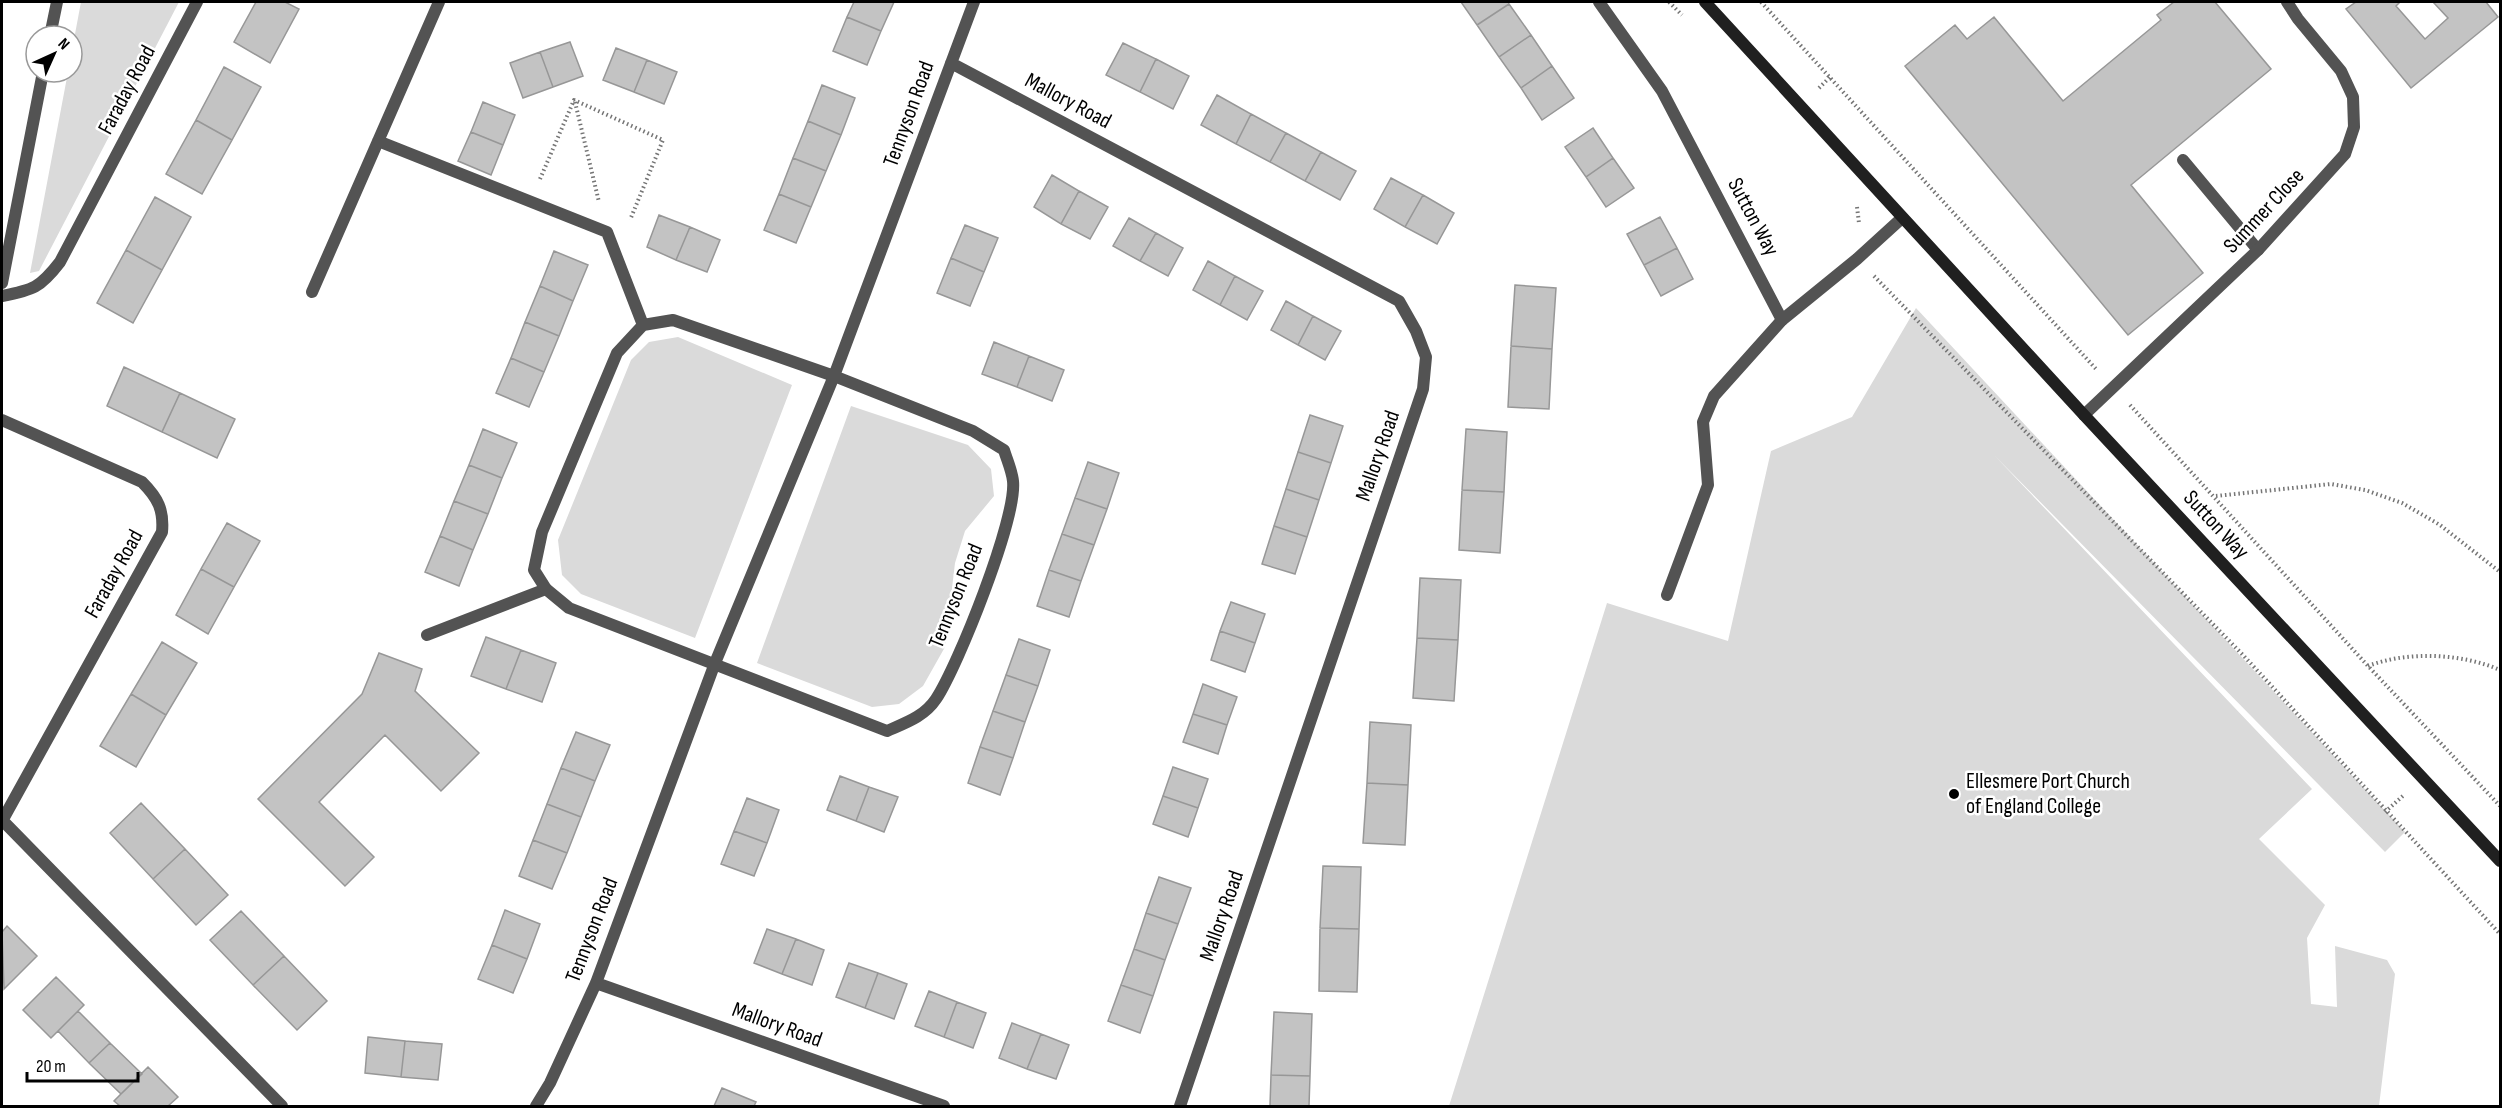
<svg xmlns="http://www.w3.org/2000/svg" width="2502" height="1108" viewBox="0 0 2502 1108" font-family="'Sofia Sans Condensed',sans-serif">
<style>
.green{fill:#dadada}
.building{fill:#c3c3c3;stroke:#979797;stroke-width:1.5}
.lines{fill:none;stroke-linecap:round;stroke-linejoin:round}
.path{stroke:#757575;stroke-width:4;stroke-dasharray:1.5 3;stroke-linecap:butt}
.service{stroke:#535353;stroke-width:12}
.minor{stroke:#535353;stroke-width:12}
.secondary{stroke:#202020;stroke-width:12}
.poi-dot{fill:#000;stroke:#fff;stroke-width:2}
.labels{text-anchor:middle;dominant-baseline:central;stroke-width:5;stroke-linejoin:round;paint-order:stroke}
.street-label{font-size:22px;fill:#000;stroke:#fff}
.poi-label{font-size:22px;fill:#000;stroke:#fff;text-anchor:start}
</style>
<rect width="100%" height="100%" fill="#fff"/>
<path class="green" d="M81,2H179L39,271L30,273L68,72H72V50Z
M1916,308L2405,832L2385,852L1994,455L2312,789L2259,839L2325,905L2307,938L2311,1004L2337,1007L2335,946L2387,960L2395,974L2379,1106H1449L1607,603L1728,641L1771,451L1852,417Z
M678,337L792,385L695,638L581,594L562,575L558,540L631,360L649,342Z
M851,406L968,445L991,469L994,496L965,531L955,563L945,647L923,686L899,704L872,707L757,663Z"/>
<path class="building" d="M256,2H285L299,9L270,63L234,42Z
M854,2H894L881,31L847,17Z
M1461,2H1508L1509,4L1477,25Z
M2174,2H2215L2271,69L2131,185L2203,273L2128,335L1905,66L1955,25L1967,39L1994,17L2063,101L2161,20L2157,15Z
M2356,2H2400L2396,6L2425,39L2448,18L2433,2H2486L2498,17L2411,88L2346,9Z
M1509,4L1531,35L1499,57L1477,25Z
M847,17L881,31L867,65L833,51Z
M1531,35L1552,66L1521,88L1499,57Z
M570,42L583,76L553,87L540,52Z
M1123,43L1156,59L1140,92L1106,75Z
M616,48L647,60L634,92L603,80Z
M540,52L553,87L523,98L510,63Z
M1156,59L1189,76L1173,109L1140,92Z
M647,60L677,72L664,104L634,92Z
M1552,66L1574,98L1542,120L1521,88Z
M224,67L261,87L232,140L196,120Z
M822,85L855,98L841,135L808,121Z
M1217,95L1251,114L1236,144L1201,125Z
M483,102L515,115L503,145L471,132Z
M1251,114L1286,133L1270,162L1236,144Z
M196,120L232,140L202,194L166,174Z
M808,121L841,135L826,171L793,158Z
M1593,128L1613,158L1586,177L1565,147Z
M471,132L503,145L491,175L458,161Z
M1286,133L1321,152L1305,181L1270,162Z
M1321,152L1356,171L1340,200L1305,181Z
M793,158L826,171L811,207L779,194Z
M1613,158L1634,188L1606,207L1586,177Z
M1052,175L1079,191L1061,224L1034,207Z
M1391,178L1423,195L1405,227L1374,209Z
M1079,191L1108,207L1090,239L1061,224Z
M779,194L811,207L796,243L764,230Z
M1423,195L1454,213L1437,244L1405,227Z
M155,197L191,217L162,270L126,250Z
M659,215L690,227L676,260L647,247Z
M1660,217L1677,248L1644,265L1627,234Z
M1129,218L1156,233L1140,261L1113,246Z
M965,225L998,238L984,272L951,258Z
M690,227L720,240L707,272L676,260Z
M1156,233L1183,248L1168,276L1140,261Z
M1677,248L1693,279L1661,296L1644,265Z
M126,250L162,270L133,323L97,303Z
M554,251L588,265L573,301L540,286Z
M951,258L984,272L970,306L937,293Z
M1208,261L1235,276L1220,305L1193,290Z
M1235,276L1263,291L1247,320L1220,305Z
M1515,285L1556,288L1552,349L1511,346Z
M540,286L573,301L559,336L525,322Z
M1286,301L1313,316L1298,345L1271,330Z
M1313,316L1341,331L1325,360L1298,345Z
M525,322L559,336L544,372L511,358Z
M994,342L1029,356L1017,387L982,374Z
M1511,346L1552,349L1549,409L1508,407Z
M1029,356L1064,370L1052,401L1017,387Z
M511,358L544,372L529,407L496,393Z
M124,367L180,393L162,432L107,406Z
M180,393L235,419L217,458L162,432Z
M1310,415L1343,426L1331,463L1298,452Z
M483,429L517,443L502,478L469,465Z
M1466,429L1507,432L1504,492L1462,490Z
M1298,452L1331,463L1319,500L1286,489Z
M1088,462L1119,473L1107,509L1075,498Z
M469,465L502,478L488,514L454,501Z
M1286,489L1319,500L1307,537L1274,526Z
M1462,490L1504,492L1500,553L1459,550Z
M1075,498L1107,509L1094,545L1062,534Z
M454,501L488,514L473,550L440,536Z
M227,523L260,541L234,587L201,569Z
M1274,526L1307,537L1295,574L1262,564Z
M1062,534L1094,545L1081,581L1049,570Z
M440,536L473,550L459,586L425,572Z
M201,569L234,587L208,634L176,615Z
M1049,570L1081,581L1069,617L1037,606Z
M1420,578L1461,580L1458,640L1417,638Z
M1231,602L1265,614L1255,643L1220,631Z
M1220,631L1255,643L1245,672L1211,660Z
M486,637L521,650L506,689L471,676Z
M1417,638L1458,640L1454,701L1413,698Z
M1019,639L1050,650L1038,686L1006,675Z
M162,642L197,663L166,715L131,694Z
M521,650L556,663L542,702L506,689Z
M379,653L422,669L415,691L479,753L441,791L385,735L319,802L374,857L345,886L258,799L362,694Z
M1006,675L1038,686L1025,722L993,711Z
M1203,684L1237,697L1227,725L1193,714Z
M131,694L166,715L136,767L100,746Z
M993,711L1025,722L1013,758L980,747Z
M1193,714L1227,725L1218,754L1183,742Z
M1370,722L1411,725L1408,785L1367,783Z
M576,732L610,745L595,781L561,768Z
M980,747L1013,758L1000,795L968,783Z
M1173,767L1208,779L1198,808L1163,796Z
M561,768L595,781L581,817L547,804Z
M840,776L869,787L856,821L827,810Z
M1367,783L1408,785L1405,845L1363,843Z
M869,787L898,797L884,832L856,821Z
M1163,796L1198,808L1188,837L1153,824Z
M747,798L779,810L767,843L734,831Z
M141,803L185,849L153,879L110,833Z
M547,804L581,817L567,853L533,840Z
M734,831L767,843L754,876L721,864Z
M533,840L567,853L552,889L519,876Z
M185,849L228,895L196,925L153,879Z
M1323,866L1361,867L1359,929L1320,928Z
M1159,877L1191,888L1178,924L1146,913Z
M505,910L540,924L527,959L492,945Z
M241,911L284,956L253,985L210,940Z
M1146,913L1178,924L1165,960L1134,949Z
M7,926L37,956L4,989L2,932Z
M1320,928L1359,929L1357,992L1319,991Z
M767,929L796,939L782,974L754,963Z
M796,939L824,950L812,985L782,974Z
M492,945L527,959L513,993L478,979Z
M1134,949L1165,960L1153,996L1121,985Z
M284,956L327,1001L297,1030L253,985Z
M849,963L878,973L865,1008L836,997Z
M878,973L907,984L894,1019L865,1008Z
M56,977L84,1005L51,1038L23,1010Z
M1121,985L1153,996L1140,1033L1108,1021Z
M929,991L957,1002L944,1037L915,1026Z
M957,1002L986,1013L973,1048L944,1037Z
M78,1011L110,1043L89,1063L58,1031Z
M1274,1012L1312,1014L1310,1076L1271,1075Z
M1012,1023L1041,1034L1027,1069L999,1058Z
M1041,1034L1069,1045L1056,1079L1027,1069Z
M368,1037L405,1041L401,1077L365,1073Z
M405,1041L442,1044L438,1080L401,1077Z
M110,1043L142,1074L121,1094L89,1063Z
M148,1067L178,1097L168,1106H120L114,1101Z
M1271,1075L1310,1076L1309,1106H1270Z
M722,1088L756,1102L754,1106H714Z"/>
<g class="lines">
<path class="path" d="M1669,2L1682,15
M1761,2L2096,369
M1819,88L1831,76
M575,102L599,202
M540,179L574,100L663,140L630,220
M1857,207L1859,223
M1874,276L2243,655L2500,934
M2130,405L2368,666L2500,806
M2216,496L2331,484L2365,490L2402,503L2440,525L2500,572
M2368,666C2407,651 2461,653 2500,670
M2385,812L2405,794"/>
<path class="service" d="M378,141L607,232L643,325
M2183,160L2258,250
M312,292L439,2
M1667,595L1708,485L1703,422L1714,396L1782,320
M427,635L546,589"/>
<path class="minor" d="M1599,2L1662,91L1782,320L1857,259L1902,218
M50,36L57,2
M951,63L1399,301L1416,331L1426,357L1423,389L1180,1106
M2,283L43,72
M2,296C33,290 40,288 60,262L197,2
M673,320L834,376L973,431L1004,450C1007,460 1012,471 1013,481C1017,518 958,666 936,699C924,717 905,723 887,731L569,608L546,589L534,570L542,532L617,353L643,325Z
M2084,415L2258,250L2345,154L2354,127L2353,97L2341,71L2298,19L2287,2
M2,420L142,482C158,498 164,510 162,532L2,821
M2,820L282,1106
M596,983L944,1106
M536,1106L550,1083L596,983L715,663L834,376L974,2"/>
<path class="secondary" d="M1705,2L2084,415L2500,861"/>
</g>
<circle class="poi-dot" cx="1954" cy="794" r="6"/>
<g class="labels">
<g class="street-label">
<text transform="translate(127 90) rotate(-62)">Faraday Road</text>
<text transform="translate(1068 101) rotate(28)">Mallory Road</text>
<text transform="translate(909 114) rotate(-70)">Tennyson Road</text>
<text transform="translate(2264 211) rotate(-47)">Summer Close</text>
<text transform="translate(1753 217) rotate(62)">Sutton Way</text>
<text transform="translate(1378 456) rotate(-71)">Mallory Road</text>
<text transform="translate(2216 525) rotate(47)">Sutton Way</text>
<text transform="translate(114 574) rotate(-61)">Faraday Road</text>
<text transform="translate(956 596) rotate(-68)">Tennyson Road</text>
<text transform="translate(1222 916) rotate(-71)">Mallory Road</text>
<text transform="translate(592 930) rotate(-69)">Tennyson Road</text>
<text transform="translate(777 1025) rotate(20)">Mallory Road</text>
</g>
<g class="poi-label">
<text x="1966" y="781">Ellesmere Port Church<tspan x="1966" dy="25">of England College</tspan></text>
</g>
</g>
<rect width="2502" height="1108" fill="none" stroke="#000000" stroke-width="6"/>
<g transform="translate(54 54) rotate(45)"><circle r="28" fill="#ffffff" stroke="#999999" stroke-width="1.5"/>
<path d="M0-4.5L10 22L0 15L-10 22Z" fill="#000000"/>
<text y="-9" font-size="16" font-weight="bold" text-anchor="middle" fill="#000000">N</text>
</g>
<path d="M27 1072v9h111v-9" fill="none" stroke="#000000" stroke-width="3"/>
<text x="36" y="1072" font-size="18" fill="#000000" stroke="#ffffff" stroke-width="4.5" paint-order="stroke">20 m</text>
</svg>
